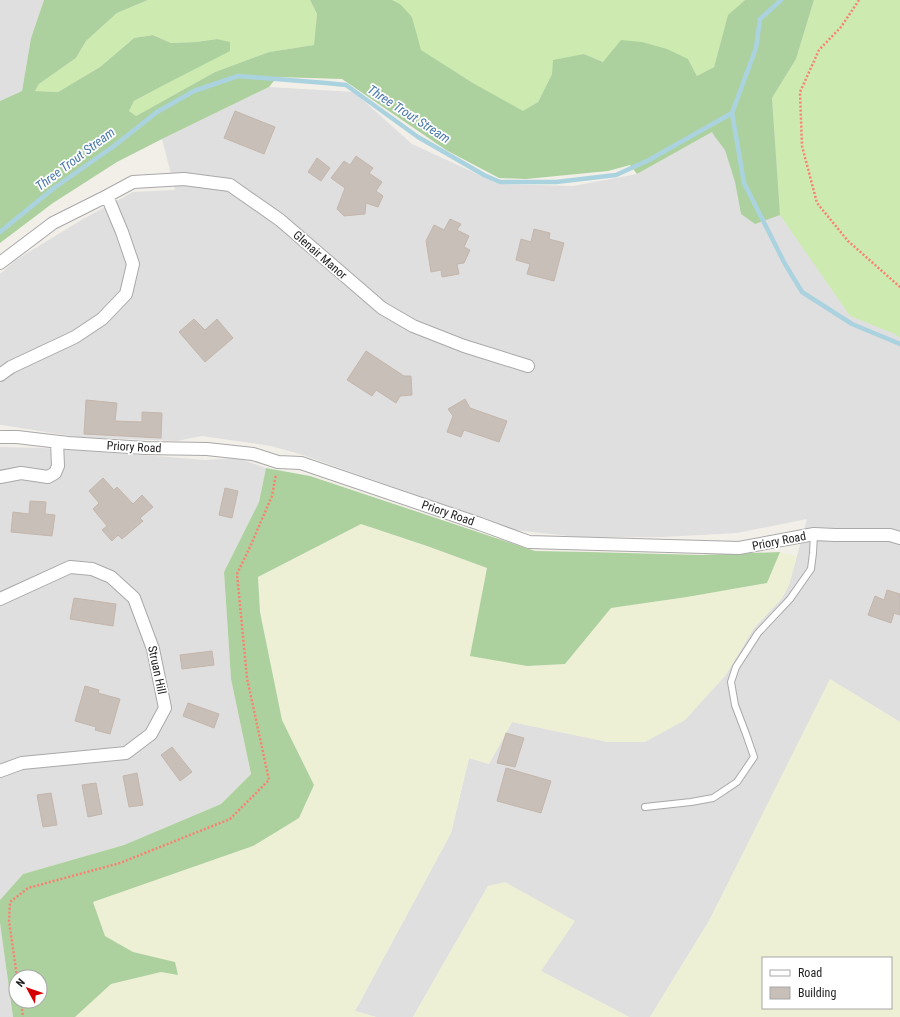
<svg xmlns="http://www.w3.org/2000/svg" width="900" height="1017" viewBox="0 0 900 1017" font-family="'Roboto Condensed',sans-serif">
<style>
.residential{fill:#e0dfdf}
.farmland{fill:#eef0d5;fill-rule:evenodd}
.grass{fill:#cdebb0}
.forest{fill:#add19e;fill-rule:evenodd}
.lines{fill:none;stroke-linecap:round;stroke-linejoin:round}
.stream{stroke:#aad3df;stroke-width:4.5}
.building{fill:#c7bfb8;stroke:#c4b6ab}
.service-casing{stroke:#a9a9a9;stroke-width:8}
.minor-casing{stroke:#a9a9a9;stroke-width:14}
.path{stroke:#fa8072;stroke-width:2.5;stroke-dasharray:2 2;stroke-linecap:butt}
.service{stroke:#fff;stroke-width:6}
.minor{stroke:#fff;stroke-width:12}
.labels{text-anchor:middle;dominant-baseline:central;stroke-width:3.5;stroke-linejoin:round;paint-order:stroke}
.street-label{font-size:12px;fill:#222;stroke:#fff}
.water-label{font-size:13px;font-style:italic;fill:#4a7aab;stroke:#fff}
</style>
<rect width="100%" height="100%" fill="#f2efe9"/>
<path class="residential" d="M0,0H44L31,38L22,91L0,101Z
M814,0H900L899,337L900,338V722L831,680L709,921L650,1017H629L541,971L488,886L413,1017H376L355,1011L451,833L469,758L489,764L512,722L608,742L725,676L754,628L782,598L789,585L807,519L737,533L663,537H578L515,530L303,455L271,446L202,436L177,441L77,437L2,425H0V274L16,260L83,219L133,192L175,190L162,139L269,87L354,92L412,144L499,184L573,186L637,174L772,98L796,59Z
M0,447L43,448L169,457L205,460L238,458L266,468L259,502L224,572L231,679L251,774L221,804L124,845L23,874L0,900Z
M0,923L13,1017H0Z"/>
<path class="farmland" d="M361,524L427,546L487,568L527,666L565,664L610,608L687,597L767,583L780,552L797,556L789,585L782,598L754,628L725,676L685,720L645,742H608L512,722L489,764L469,758L451,833L355,1011L376,1017H75L111,984L161,972L178,975L174,962L133,952L105,936L93,902L253,846L299,818L314,785L282,720L260,612L258,577Z
M830,679L900,722V1017H650L709,921ZM763,958H891V1008H763Z
M505,882L575,921L541,971L629,1017H413L488,886Z"/>
<path class="grass" d="M148,0H310L317,14L315,45L269,52L215,72L136,116L129,111L134,101L198,67L217,39L196,42L171,43L153,35L134,38L100,67L58,92L35,91L39,84L76,58L86,41L117,13Z
M392,0H745L728,16L714,67L697,76L688,59L603,62L584,54L552,74L538,102L523,112L473,83L420,50L412,17Z
M814,0H900V338L895,334L850,316L780,215L772,98L796,59Z"/>
<path class="forest" d="M44,0H148L117,13L86,41L76,58L39,84L35,91L58,92L100,67L134,38L153,35L171,43L196,42L217,39L230,42V51L166,84L134,101L129,111L136,116L215,72L269,52L314,45L317,14L310,0H392L400,4L412,17L421,50L473,83L523,111L538,102L552,74L553,60L584,54L603,62L621,40L642,42L667,49L688,59L697,76L714,67L728,15L745,0H814L796,59L772,98L780,215L755,224L741,214L735,182L725,150L715,137L712,132L637,174L630,165L608,171L526,179L499,178L446,150L342,79L277,77L269,87L162,139L117,162L53,203L0,243V101L22,91L31,38Z
M266,468L310,476L535,551L588,552L702,555L780,552L767,583L687,597L611,608L565,664L527,666L470,656L487,568L427,546L361,524L258,577L260,612L282,720L314,785L299,818L253,846L93,902L105,936L133,952L175,962L178,975L161,972L111,984L75,1017H13L0,923V900L23,874L124,845L221,804L251,774L231,679L224,572L259,502ZM16,977H40V1001H16Z"/>
<g class="lines">
<path class="stream" d="M732,113L744,183L785,264L802,292L852,324L900,344
M0,232L54,188L114,146L157,112L194,91L238,76L326,83L346,85L418,137L484,175L500,182H556L616,175L649,160L732,113L756,48L760,19L781,0"/>
</g>
<path class="building" d="M235,111L275,127L264,154L224,138Z
M356,156L373,168L369,173L382,182L376,191L383,196L378,207L366,203L365,214L344,216L337,209L345,188L331,178L344,161L350,165Z
M317,158L330,168L321,181L308,172Z
M450,219L461,224L457,230L469,236L464,247L470,250L464,263L457,264L459,274L442,277L441,270L431,272L426,241L434,225L444,230Z
M534,229L550,233L549,239L564,243L554,281L527,274L530,264L516,260L521,239L531,242Z
M194,319L205,330L217,319L233,338L205,362L179,332Z
M366,351L404,376H411L412,395L400,396L396,403L376,390L372,396L347,380Z
M465,399L470,408L507,421L499,442L464,430L461,437L447,432L453,416L448,409Z
M86,400L117,403L115,421L142,422V412L162,413L161,438L84,434Z
M103,478L114,490L117,487L133,504L142,495L153,507L140,518L143,521L122,539L118,535L112,541L102,530L107,526L93,509L99,503L89,491Z
M225,488L238,491L232,518L219,515Z
M30,501L46,502L45,514L55,515L52,536L11,532L13,512L29,514Z
M887,590L900,594V615L894,613L891,623L868,615L875,596L884,600Z
M74,598L116,604L113,626L70,619Z
M212,651L214,665L182,669L180,655Z
M85,686L99,690L98,693L120,699L110,734L95,730L96,727L75,721Z
M188,703L219,714L214,728L183,716Z
M506,733L524,738L515,767L497,763Z
M172,747L192,772L180,781L161,755Z
M506,768L551,781L541,813L497,801Z
M137,773L143,805L129,807L123,776Z
M96,783L102,814L88,817L82,785Z
M51,793L57,825L43,827L37,795Z"/>
<g class="lines">
<defs>
<path id="service" d="M645,807L691,802L713,798L737,782L754,757L746,734L735,705L731,682L736,667L758,633L790,599L811,569L813,553L814,534"/>
<path id="minor" d="M0,263L53,223L107,196L133,182L184,179L230,185L280,220L382,308L413,326L464,346L528,366
M0,375L11,367L75,337L102,319L126,294L133,264L122,232L107,196
M0,437H17L68,443L145,448L207,449L253,454L278,462L301,463L480,524L529,542L739,548L814,534L835,535H890L900,538
M0,477L21,473L48,477L55,473L58,466L57,442
M0,599L70,567L92,569L111,577L134,598L153,649L165,708L151,734L126,753L22,763L0,771"/>
</defs>
<use href="#service" class="service-casing"/>
<use href="#minor" class="minor-casing"/>
<path class="path" d="M859,0L841,27L819,50L800,92L802,146L817,203L848,241L900,287
M17,977L9,921L10,902L28,888L120,863L230,819L269,780L247,678L237,574L250,547L272,496L276,474
M21,1001L23,1017"/>
<use href="#service" class="service"/>
<use href="#minor" class="minor"/>
</g>
<g class="labels">
<g class="street-label">
<text transform="translate(320 255) rotate(41)">Glenair Manor</text>
<text transform="translate(134 447) rotate(3)">Priory Road</text>
<text transform="translate(448 513) rotate(19)">Priory Road</text>
<text transform="translate(779 541) rotate(-11)">Priory Road</text>
<text transform="translate(157 670) rotate(78)">Struan Hill</text>
</g>
<g class="water-label">
<text transform="translate(409 114) rotate(33)">Three Trout Stream</text>
<text transform="translate(75 159) rotate(-37)">Three Trout Stream</text>
</g>
</g>
<rect x="762" y="957" width="130" height="52" fill="#ffffff" stroke="#a7a7a7"/>
<rect x="770" y="970" width="20" height="6" fill="#ffffff" stroke="#a7a7a7"/>
<text x="798" y="977" font-size="12" fill="#222222">Road</text>
<rect x="770" y="987" width="20" height="12" fill="#c7bfb8" stroke="#a7a7a7"/>
<text x="798" y="997" font-size="12" fill="#222222">Building</text>
<g transform="translate(28 989) rotate(310)"><circle r="19" fill="#ffffff" stroke="#a7a7a7"/>
<path d="M0-3L7 15L0 10L-7 15Z" fill="#d40000"/>
<text y="-6" font-size="11" font-weight="bold" text-anchor="middle" fill="#222222">N</text>
</g>
</svg>
